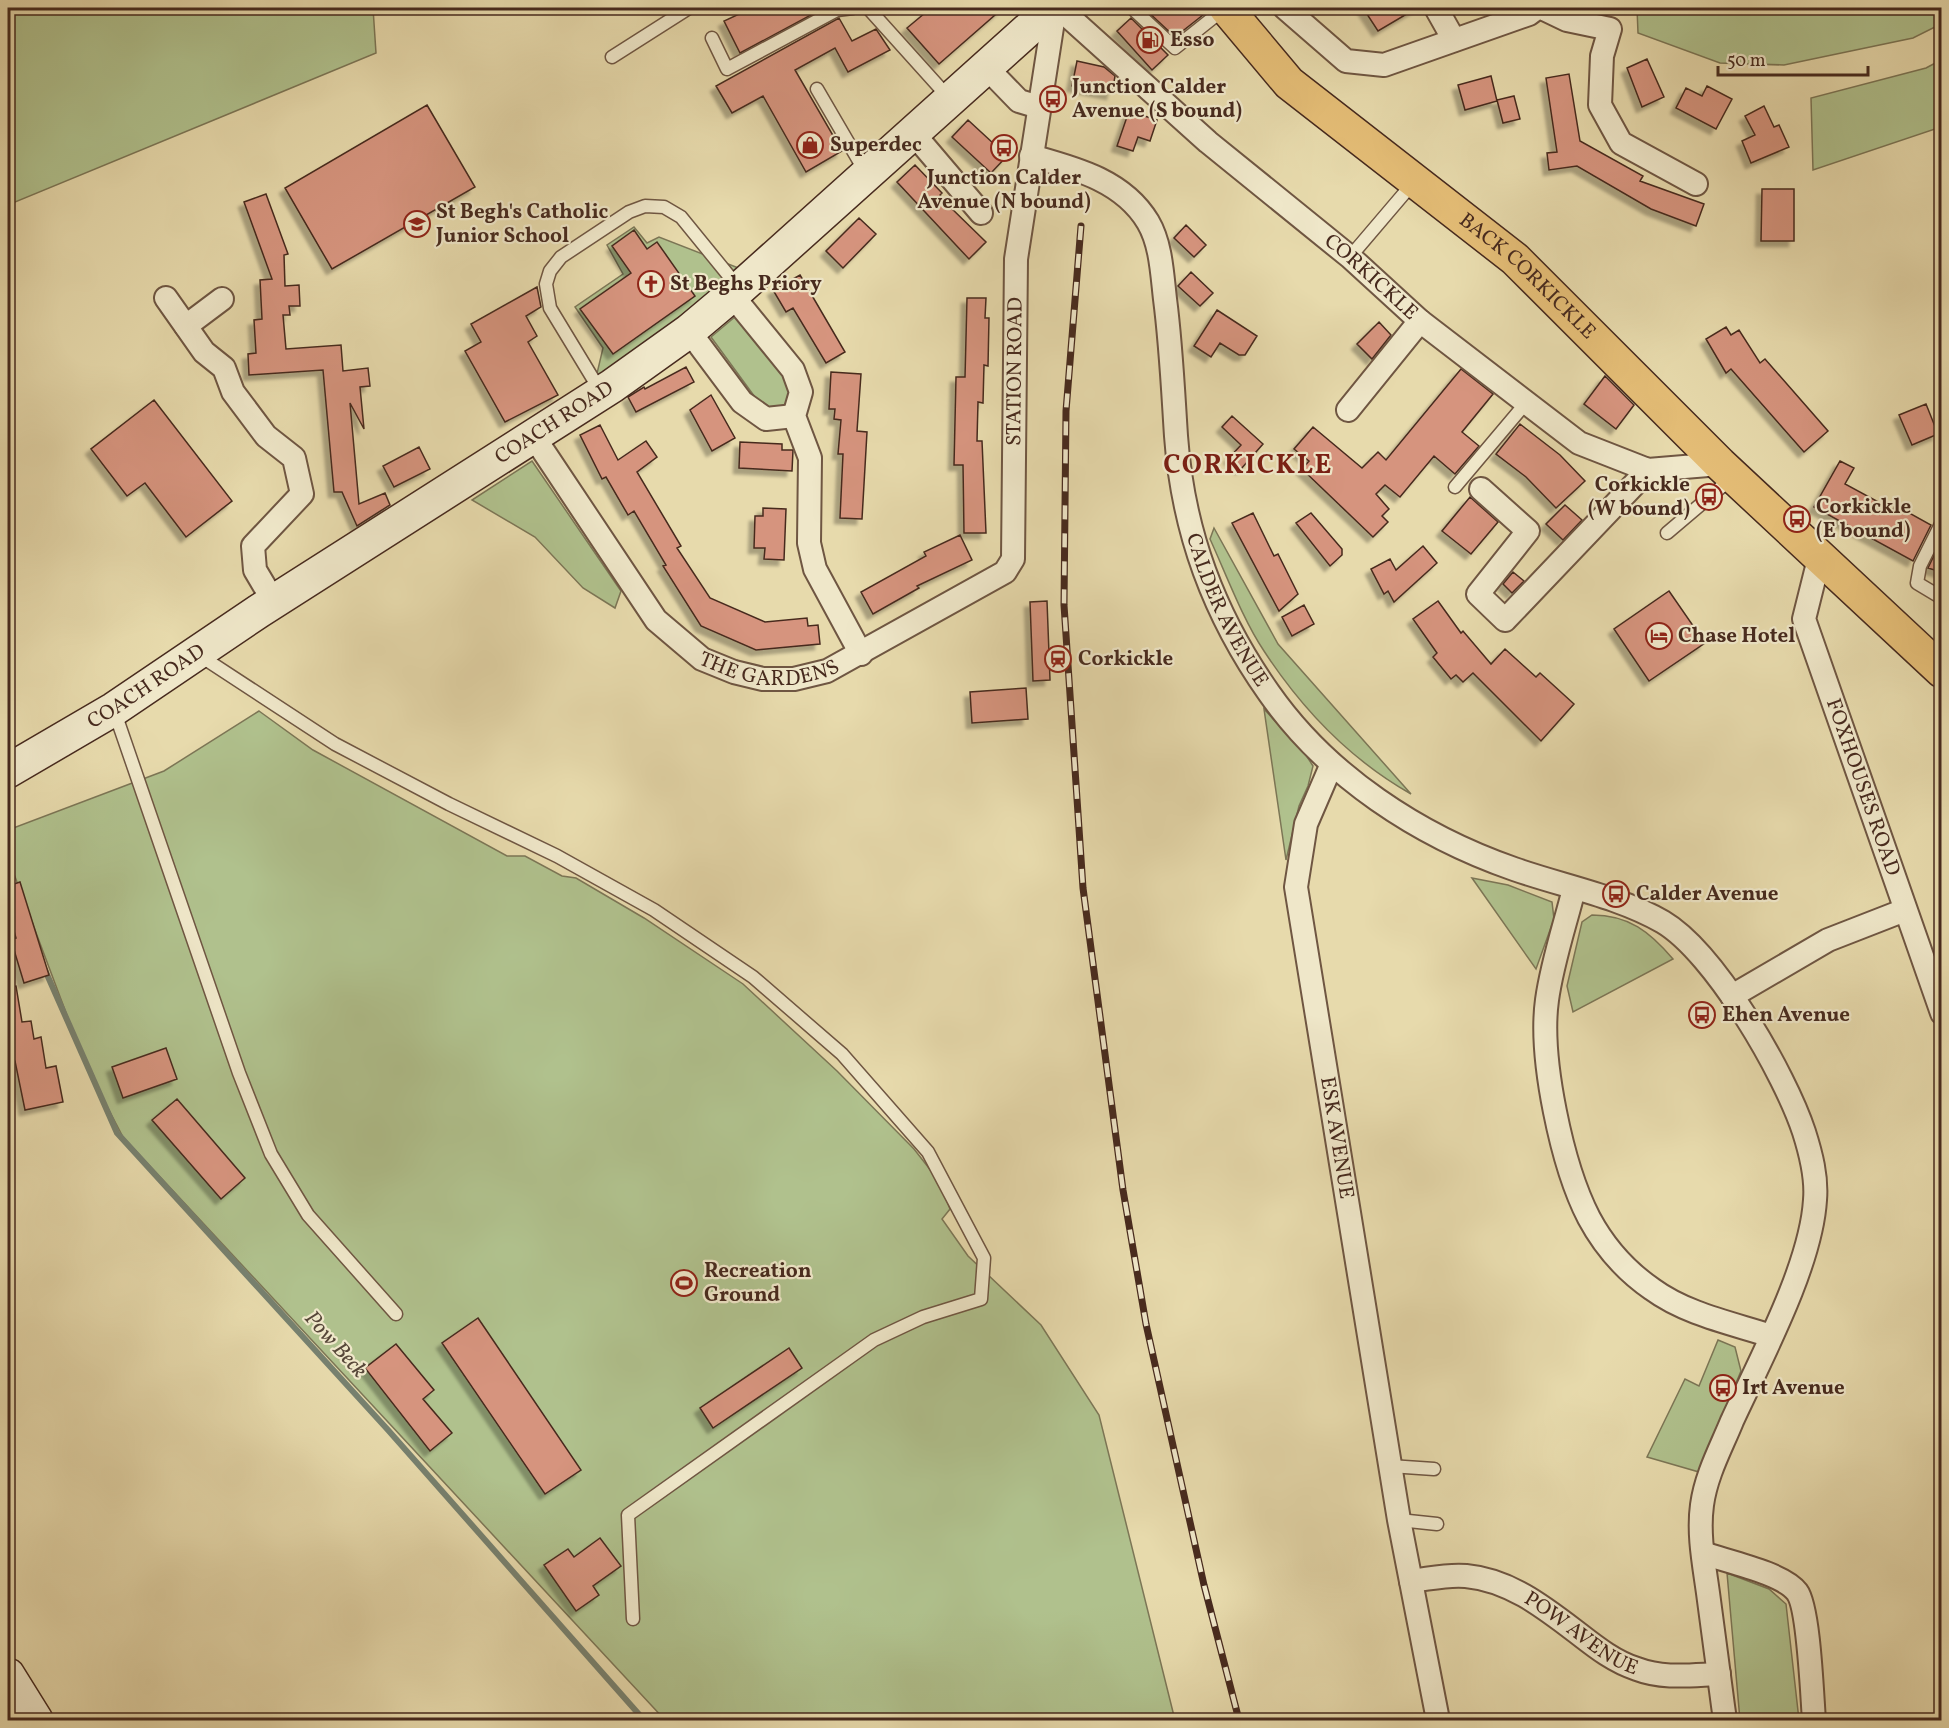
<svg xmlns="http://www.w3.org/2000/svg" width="1949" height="1728" viewBox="0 0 1949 1728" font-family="Vollkorn,serif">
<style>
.green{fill:#b0c18d;stroke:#7c7656;stroke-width:1.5}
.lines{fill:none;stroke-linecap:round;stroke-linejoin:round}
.stream{stroke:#77816f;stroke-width:6}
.building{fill:#d6947e;stroke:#472a1e;stroke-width:1.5;filter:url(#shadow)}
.lane-casing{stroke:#6f5642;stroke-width:15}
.street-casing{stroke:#6f5642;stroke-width:26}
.secondary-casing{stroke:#472a1e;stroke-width:36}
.primary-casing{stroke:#472a1e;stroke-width:36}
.lane{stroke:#efe7c9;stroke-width:12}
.street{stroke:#efe7c9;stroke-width:22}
.secondary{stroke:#efe7c9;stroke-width:33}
.primary{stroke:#e4bd76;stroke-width:33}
.rail-casing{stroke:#472a1e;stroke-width:7}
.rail{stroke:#efe7c9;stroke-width:4.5;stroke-dasharray:14;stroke-linecap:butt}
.labels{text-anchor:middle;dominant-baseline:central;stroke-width:4.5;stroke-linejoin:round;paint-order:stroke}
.poi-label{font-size:21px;font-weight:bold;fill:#472a1e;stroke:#efe7c9;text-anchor:start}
.street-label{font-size:21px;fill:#472a1e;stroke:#efe7c9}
.water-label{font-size:22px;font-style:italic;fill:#574739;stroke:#efe7c9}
.district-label{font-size:27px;font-weight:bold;letter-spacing:1.5px;fill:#7a1f14;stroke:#efe7c9}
</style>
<defs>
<filter id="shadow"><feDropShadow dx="-5.5" dy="5.5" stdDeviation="1.5" flood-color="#0004"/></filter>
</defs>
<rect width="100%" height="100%" fill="#e7daac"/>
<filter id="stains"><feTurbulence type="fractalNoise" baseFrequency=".00333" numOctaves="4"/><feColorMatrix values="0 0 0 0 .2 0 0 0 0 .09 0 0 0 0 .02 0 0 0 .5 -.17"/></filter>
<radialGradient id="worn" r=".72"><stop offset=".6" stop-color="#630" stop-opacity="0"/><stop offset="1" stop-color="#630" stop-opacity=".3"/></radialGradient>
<path class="green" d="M8,8H373L376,53L8,205Z
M1637,8H1941V24L1913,38L1784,65L1720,63L1638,33Z
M1941,60V127L1813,170L1811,98L1926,68Z
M634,227L647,243L659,237L741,269L595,382L603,348L575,307L623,274L607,245Z
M736,316L790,384L787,410L774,412L760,404L711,337Z
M532,461L621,591L615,608L583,588L535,537L472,500Z
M1214,528L1278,644L1411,794C1351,760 1302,709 1264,651C1243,620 1226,574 1210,539Z
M1264,709L1306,755L1313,766L1308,786L1299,806L1286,860Z
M259,711L313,750L507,856H525L562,876L576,878L644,918L743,984L837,1071L914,1149L939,1181L950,1209L942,1219L968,1256L1041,1325L1099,1415L1175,1720H665L123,1137L86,1066L8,858V830L164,771Z
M1472,878L1508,885L1552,902L1554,919L1536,969Z
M1592,915C1629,915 1650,932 1673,959L1573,1012L1567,986L1582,922Z
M1718,1340L1735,1347L1741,1371L1699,1472L1647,1457L1685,1379L1699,1386Z
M1727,1573L1769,1589L1786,1604L1799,1720H1740Z"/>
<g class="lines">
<path class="stream" d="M45,970L117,1133L388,1430L644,1720"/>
</g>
<path class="building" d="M752,8H824L740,53L724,21Z
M931,8H1003L939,64L907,28Z
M1144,8H1208V11L1175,37Z
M1363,8H1417L1378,31Z
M839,18L852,41L876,29L890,50L848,72L835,48L795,70L842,151L806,172L763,96L732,113L716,86Z
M1131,18L1168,55L1152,70L1117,31Z
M1647,59L1664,97L1642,107L1627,68Z
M1077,61L1104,67L1115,76L1112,94L1072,86Z
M1569,74L1580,141L1643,176L1640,181L1704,204L1696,226L1651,209L1577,166L1549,170L1547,153L1557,152L1546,78Z
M1491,76L1497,101L1465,110L1458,85Z
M1707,86L1732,99L1716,129L1676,108L1686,88L1702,96Z
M1514,96L1520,119L1503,123L1497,100Z
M427,105L475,187L332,269L285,188Z
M1764,106L1774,127L1779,125L1789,147L1751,163L1742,141L1755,135L1745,116Z
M1129,111L1157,120L1150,141L1138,137L1133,151L1117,146Z
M968,120L1007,156L991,173L952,137Z
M915,165L942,193L940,195L946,203L986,242L969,259L897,182Z
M1762,189H1794V241H1761Z
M266,194L288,254L284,255L285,286L299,285L300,306H289L290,315H283L286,349L341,345L343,371L368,368L370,386L360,387L364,429L350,403L359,504L385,493L390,505L357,526L342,492H334L323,370L249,375L248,354L256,353L254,320L262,319L260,280L272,279L244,202Z
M859,218L876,234L843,268L826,251Z
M1186,225L1206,245L1194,257L1174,238Z
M634,230L647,249L657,242L695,296L613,354L580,309L631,273L612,246Z
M1191,272L1213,293L1200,306L1178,286Z
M800,275L845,352L826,363L793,308L786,312L773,290Z
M537,287L541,307L526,316L537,336L528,342L558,395L505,422L465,351L481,342L471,324Z
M967,298H986L985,318H989L988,366L984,365L983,403L978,402L977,441H982L986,533H964L963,465H954L956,377H965Z
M1217,310L1257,336L1245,355H1239L1220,343L1211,357L1194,346Z
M1379,322L1391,335L1372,359L1357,344Z
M1726,327L1731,335L1739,330L1760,363L1765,359L1828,431L1804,452L1731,369L1726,373L1706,339Z
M686,367L694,382L636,412L628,397L644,387L645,389Z
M1461,369L1493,394L1462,432L1479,446L1455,474L1434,456L1400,497L1385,485L1376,494L1389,509L1382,516L1388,522L1373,537L1302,469L1309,461L1294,449L1313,427L1362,468L1378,452L1386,460Z
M831,372L861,374L857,431L867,432L862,519L840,518L843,454H838L841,420L834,419L835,409H829Z
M1605,376L1634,405L1616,429L1584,404Z
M711,395L735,438L712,451L690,410Z
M154,400L232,501L186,537L145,483L127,496L91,449Z
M1926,404L1938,434L1912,445L1899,415Z
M1232,416L1263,444L1241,469L1229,458L1241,445L1222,427Z
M1520,424L1560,455L1585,481L1556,508L1526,477L1496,454Z
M600,425L618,460L646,441L657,457L637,472L681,546L677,548L710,598L765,622L807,618L808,626L818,625L820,644L756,650L701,626L663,566L666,565L634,511L628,515L606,477L602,479L580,435Z
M740,442L782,444V450H793L792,471L739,468Z
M419,447L430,469L394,487L383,466Z
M1840,461L1854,468L1845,484L1893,510L1895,505L1931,525L1913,561L1814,507Z
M1470,497L1498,522L1471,554L1442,531Z
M1565,505L1582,520L1563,540L1546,524Z
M763,508L786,509L784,560L764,559L765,548H754L755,516H763Z
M1253,513L1274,556L1278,554L1298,594L1279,611L1232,523Z
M1311,513L1342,549V555L1330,566L1296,523Z
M960,535L972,560L917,586L919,588L873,614L861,592L926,556L924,552Z
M1941,541V572L1928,568Z
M1423,546L1437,563L1394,602L1388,591L1384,594L1371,569L1390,559L1396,570Z
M1513,572L1524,581L1512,593L1503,584Z
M1669,591L1705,643L1649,681L1614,629Z
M1047,601L1050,680L1033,681L1030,602Z
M1438,601L1461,633L1463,631L1491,664L1505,649L1536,677L1540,673L1574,704L1541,741L1473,673L1463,682L1456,675L1451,679L1433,657L1437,653L1413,619Z
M1304,605L1314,624L1292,636L1282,617Z
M1026,688L1028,719L972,723L970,692Z
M20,882L49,975L24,983L11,940L16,938L8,910V886Z
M16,986L22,1022L31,1021L34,1039L41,1037L46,1068L56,1066L63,1102L25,1110L15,1061L8,1062V1045L10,1044L8,987Z
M166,1048L177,1079L123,1098L112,1067Z
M177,1099L245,1178L221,1199L152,1120Z
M478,1318L581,1470L545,1494L442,1343Z
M396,1344L434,1390L423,1399L452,1433L430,1451L365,1368Z
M789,1348L802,1368L713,1428L700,1408Z
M600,1538L621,1566L593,1586L599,1595L576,1611L544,1565L568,1549L574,1557Z"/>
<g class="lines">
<defs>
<path id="lane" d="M868,8L949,98
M1132,8L1175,48L1224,9
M712,38L727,69L837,10L853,8
M612,57L689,8
M817,89L866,173
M1350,257L1413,183
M601,392L550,308L546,284L550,271L561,257L629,212L645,206L664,207L681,217L738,287
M1455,487L1525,404
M1942,522L1920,566L1917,583L1942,598
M1667,533L1733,477
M199,655L335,744L449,804L557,856L654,910L753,977L842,1054L928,1152L984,1258L981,1299L923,1317L874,1340L628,1515L633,1619
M114,710L239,1073L271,1154L308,1215L396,1314
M1390,1466L1434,1469
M1399,1520L1437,1524"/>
<g id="street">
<path id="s1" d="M1059,8L1208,142L1350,257L1420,321L1579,443L1648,470L1720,464"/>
<path d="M1285,8L1346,61L1384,65L1529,14L1537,8"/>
<path d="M1436,8L1454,40"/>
<path d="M1542,8L1567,20L1610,29L1602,56L1600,105L1621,143L1696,184"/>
<path d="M986,67L1019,101L1039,107"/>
<path d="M913,133L981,213"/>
<path id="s2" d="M1031,156C1074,168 1123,180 1148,222C1161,244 1162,273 1165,299C1171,345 1173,390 1176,436C1183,532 1214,615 1269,693C1327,776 1419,836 1514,869C1562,886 1618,896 1663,922C1715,953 1785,1074 1804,1132C1811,1154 1817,1177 1815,1200C1811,1266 1760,1360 1732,1421C1721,1448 1706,1475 1702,1505C1698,1534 1704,1564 1708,1593C1714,1636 1719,1678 1725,1720"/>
<path d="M732,295L793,370L801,392L794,416L810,458L809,543L815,569L861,654"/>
<path d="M166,298L204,352L224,368L233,392L266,436L294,458L302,494L253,546L255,570L274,602"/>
<path d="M186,326L222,299"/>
<path d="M689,331L742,402L766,419L794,416"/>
<path d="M1348,410L1420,321"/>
<path id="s3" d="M534,437L656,620L702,659L734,672L763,679H794L827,671L1005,572L1013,559L1016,259L1055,8"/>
<path d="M1481,489L1528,531L1478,594L1505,620L1648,470"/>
<path id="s4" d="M1819,559L1804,619L1942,1013"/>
<path id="s5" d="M1331,766L1306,824L1296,887L1399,1520L1438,1720"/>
<path d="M1574,889C1565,925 1552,963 1547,1000C1539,1058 1562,1166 1589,1218C1604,1246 1626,1271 1652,1289C1686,1314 1731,1323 1771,1336"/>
<path d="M1732,996L1828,940L1905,910"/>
<path d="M1703,1553C1725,1561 1783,1573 1797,1592C1809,1608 1812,1696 1814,1720"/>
<path id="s6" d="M1411,1581C1429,1579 1448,1574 1466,1576C1510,1580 1545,1608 1579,1634C1597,1648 1615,1662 1637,1669C1663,1679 1691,1675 1719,1674"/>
</g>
<g id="secondary">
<path id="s7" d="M8,771L114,709L259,611L612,386L689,331L739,289L1052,8"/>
<path d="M8,1675L36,1720"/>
</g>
<g id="primary">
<path id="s8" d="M1226,8L1289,83L1515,259L1720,464L1942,671"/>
</g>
</defs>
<use href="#lane" class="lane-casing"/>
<use href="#street" class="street-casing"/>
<use href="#secondary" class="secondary-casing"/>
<use href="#primary" class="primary-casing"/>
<use href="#lane" class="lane"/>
<use href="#street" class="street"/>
<use href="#secondary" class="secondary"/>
<use href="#primary" class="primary"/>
<defs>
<path id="rail" d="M1081,226L1066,411L1064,605L1083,888L1123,1190L1146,1324L1204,1585L1239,1720"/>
</defs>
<use href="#rail" class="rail-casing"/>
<use href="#rail" class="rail"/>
</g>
<defs>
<symbol id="fuel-ring" viewBox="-11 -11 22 22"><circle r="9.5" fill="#efe7c9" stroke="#8f2418" stroke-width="1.5"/><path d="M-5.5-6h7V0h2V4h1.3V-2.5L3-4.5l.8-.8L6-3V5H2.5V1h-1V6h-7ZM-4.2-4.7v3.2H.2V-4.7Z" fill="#8f2418"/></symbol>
<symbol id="bus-ring" viewBox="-11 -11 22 22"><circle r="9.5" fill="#efe7c9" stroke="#8f2418" stroke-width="1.5"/><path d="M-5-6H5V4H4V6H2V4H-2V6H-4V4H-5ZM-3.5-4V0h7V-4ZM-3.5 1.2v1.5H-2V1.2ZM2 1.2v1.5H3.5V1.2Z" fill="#8f2418"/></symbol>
<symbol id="shop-ring" viewBox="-11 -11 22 22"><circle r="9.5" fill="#efe7c9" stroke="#8f2418" stroke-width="1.5"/><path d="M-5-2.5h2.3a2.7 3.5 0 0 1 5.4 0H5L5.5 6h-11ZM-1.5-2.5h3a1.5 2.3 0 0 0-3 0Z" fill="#8f2418"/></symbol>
<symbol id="school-ring" viewBox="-11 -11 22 22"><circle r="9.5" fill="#efe7c9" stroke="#8f2418" stroke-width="1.5"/><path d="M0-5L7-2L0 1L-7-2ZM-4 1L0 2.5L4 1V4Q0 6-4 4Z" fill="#8f2418"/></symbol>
<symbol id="church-ring" viewBox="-11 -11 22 22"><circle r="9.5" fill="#efe7c9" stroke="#8f2418" stroke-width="1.5"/><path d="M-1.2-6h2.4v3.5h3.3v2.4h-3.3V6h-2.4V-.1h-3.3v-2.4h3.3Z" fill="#8f2418"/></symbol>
<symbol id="hotel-ring" viewBox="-11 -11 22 22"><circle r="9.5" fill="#efe7c9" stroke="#8f2418" stroke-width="1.5"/><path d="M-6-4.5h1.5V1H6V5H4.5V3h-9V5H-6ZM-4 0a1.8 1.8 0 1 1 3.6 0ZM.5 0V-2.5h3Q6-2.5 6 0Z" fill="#8f2418"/></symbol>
<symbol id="station-ring" viewBox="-11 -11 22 22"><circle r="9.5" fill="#efe7c9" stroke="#8f2418" stroke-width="1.5"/><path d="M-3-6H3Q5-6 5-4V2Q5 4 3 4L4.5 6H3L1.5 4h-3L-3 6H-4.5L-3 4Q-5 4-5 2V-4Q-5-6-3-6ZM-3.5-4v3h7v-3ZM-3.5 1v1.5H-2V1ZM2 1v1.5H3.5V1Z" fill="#8f2418"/></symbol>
<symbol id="stadium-ring" viewBox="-11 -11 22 22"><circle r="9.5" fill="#efe7c9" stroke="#8f2418" stroke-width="1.5"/><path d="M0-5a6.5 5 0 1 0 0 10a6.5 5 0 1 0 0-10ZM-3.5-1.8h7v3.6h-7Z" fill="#8f2418"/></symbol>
</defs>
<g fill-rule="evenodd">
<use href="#fuel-ring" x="1135" y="25" width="30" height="30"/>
<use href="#bus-ring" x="1038" y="84" width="30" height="30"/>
<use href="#shop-ring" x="795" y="130" width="30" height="30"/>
<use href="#bus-ring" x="989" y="133" width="30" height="30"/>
<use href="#school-ring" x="402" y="209" width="30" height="30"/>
<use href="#church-ring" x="636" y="269" width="30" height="30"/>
<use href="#bus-ring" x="1694" y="482" width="30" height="30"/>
<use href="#bus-ring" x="1782" y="504" width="30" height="30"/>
<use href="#hotel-ring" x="1644" y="621" width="30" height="30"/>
<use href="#station-ring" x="1043" y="644" width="30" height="30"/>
<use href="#bus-ring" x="1601" y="879" width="30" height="30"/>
<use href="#bus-ring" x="1687" y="1000" width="30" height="30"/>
<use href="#stadium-ring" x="669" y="1268" width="30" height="30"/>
<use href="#bus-ring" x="1708" y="1373" width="30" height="30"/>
</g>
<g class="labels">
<g class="poi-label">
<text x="1170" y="40">Esso</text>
<text x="1072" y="87">Junction Calder<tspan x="1072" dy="24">Avenue (S bound)</tspan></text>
<text x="830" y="145">Superdec</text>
<text x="1004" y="178" text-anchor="middle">Junction Calder<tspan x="1004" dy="24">Avenue (N bound)</tspan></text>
<text x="436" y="212">St Begh's Catholic<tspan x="436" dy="24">Junior School</tspan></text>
<text x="670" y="284">St Beghs Priory</text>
<text x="1690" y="485" text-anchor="end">Corkickle<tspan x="1690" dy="24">(W bound)</tspan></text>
<text x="1816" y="507">Corkickle<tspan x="1816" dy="24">(E bound)</tspan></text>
<text x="1678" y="636">Chase Hotel</text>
<text x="1078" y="659">Corkickle</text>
<text x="1636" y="894">Calder Avenue</text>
<text x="1722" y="1015">Ehen Avenue</text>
<text x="704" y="1271">Recreation<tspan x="704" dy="24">Ground</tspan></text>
<text x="1742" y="1388">Irt Avenue</text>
</g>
<g class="street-label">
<text stroke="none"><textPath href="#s1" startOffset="412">CORKICKLE</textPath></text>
<text stroke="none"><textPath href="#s8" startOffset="405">BACK CORKICKLE</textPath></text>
<text stroke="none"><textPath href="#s3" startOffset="816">STATION ROAD</textPath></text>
<text stroke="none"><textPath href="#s7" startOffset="648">COACH ROAD</textPath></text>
<text stroke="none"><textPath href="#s2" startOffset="538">CALDER AVENUE</textPath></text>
<text stroke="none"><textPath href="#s3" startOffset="350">THE GARDENS</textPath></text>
<text stroke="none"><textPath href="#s7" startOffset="162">COACH ROAD</textPath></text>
<text stroke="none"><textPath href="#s4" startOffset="240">FOXHOUSES ROAD</textPath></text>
<text stroke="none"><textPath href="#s5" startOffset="381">ESK AVENUE</textPath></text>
<text stroke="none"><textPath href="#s6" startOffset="186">POW AVENUE</textPath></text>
</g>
<g class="water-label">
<text transform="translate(335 1345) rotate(48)">Pow Beck</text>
</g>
<g class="district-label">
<text x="1248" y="466">CORKICKLE</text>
</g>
</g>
<rect width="1949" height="1728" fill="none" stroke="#e7daac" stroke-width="30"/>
<rect x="9" y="9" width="1931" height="1710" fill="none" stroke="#472a1e" stroke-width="3"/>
<rect x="15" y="15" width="1919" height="1698" fill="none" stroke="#472a1e" stroke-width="1.5"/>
<path d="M1718 66v9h150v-9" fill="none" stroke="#472a1e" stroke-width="3"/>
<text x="1727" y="66" font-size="18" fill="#472a1e" stroke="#efe7c9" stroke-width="4.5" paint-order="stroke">50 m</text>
<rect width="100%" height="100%" filter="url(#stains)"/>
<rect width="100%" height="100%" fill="url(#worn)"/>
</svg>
